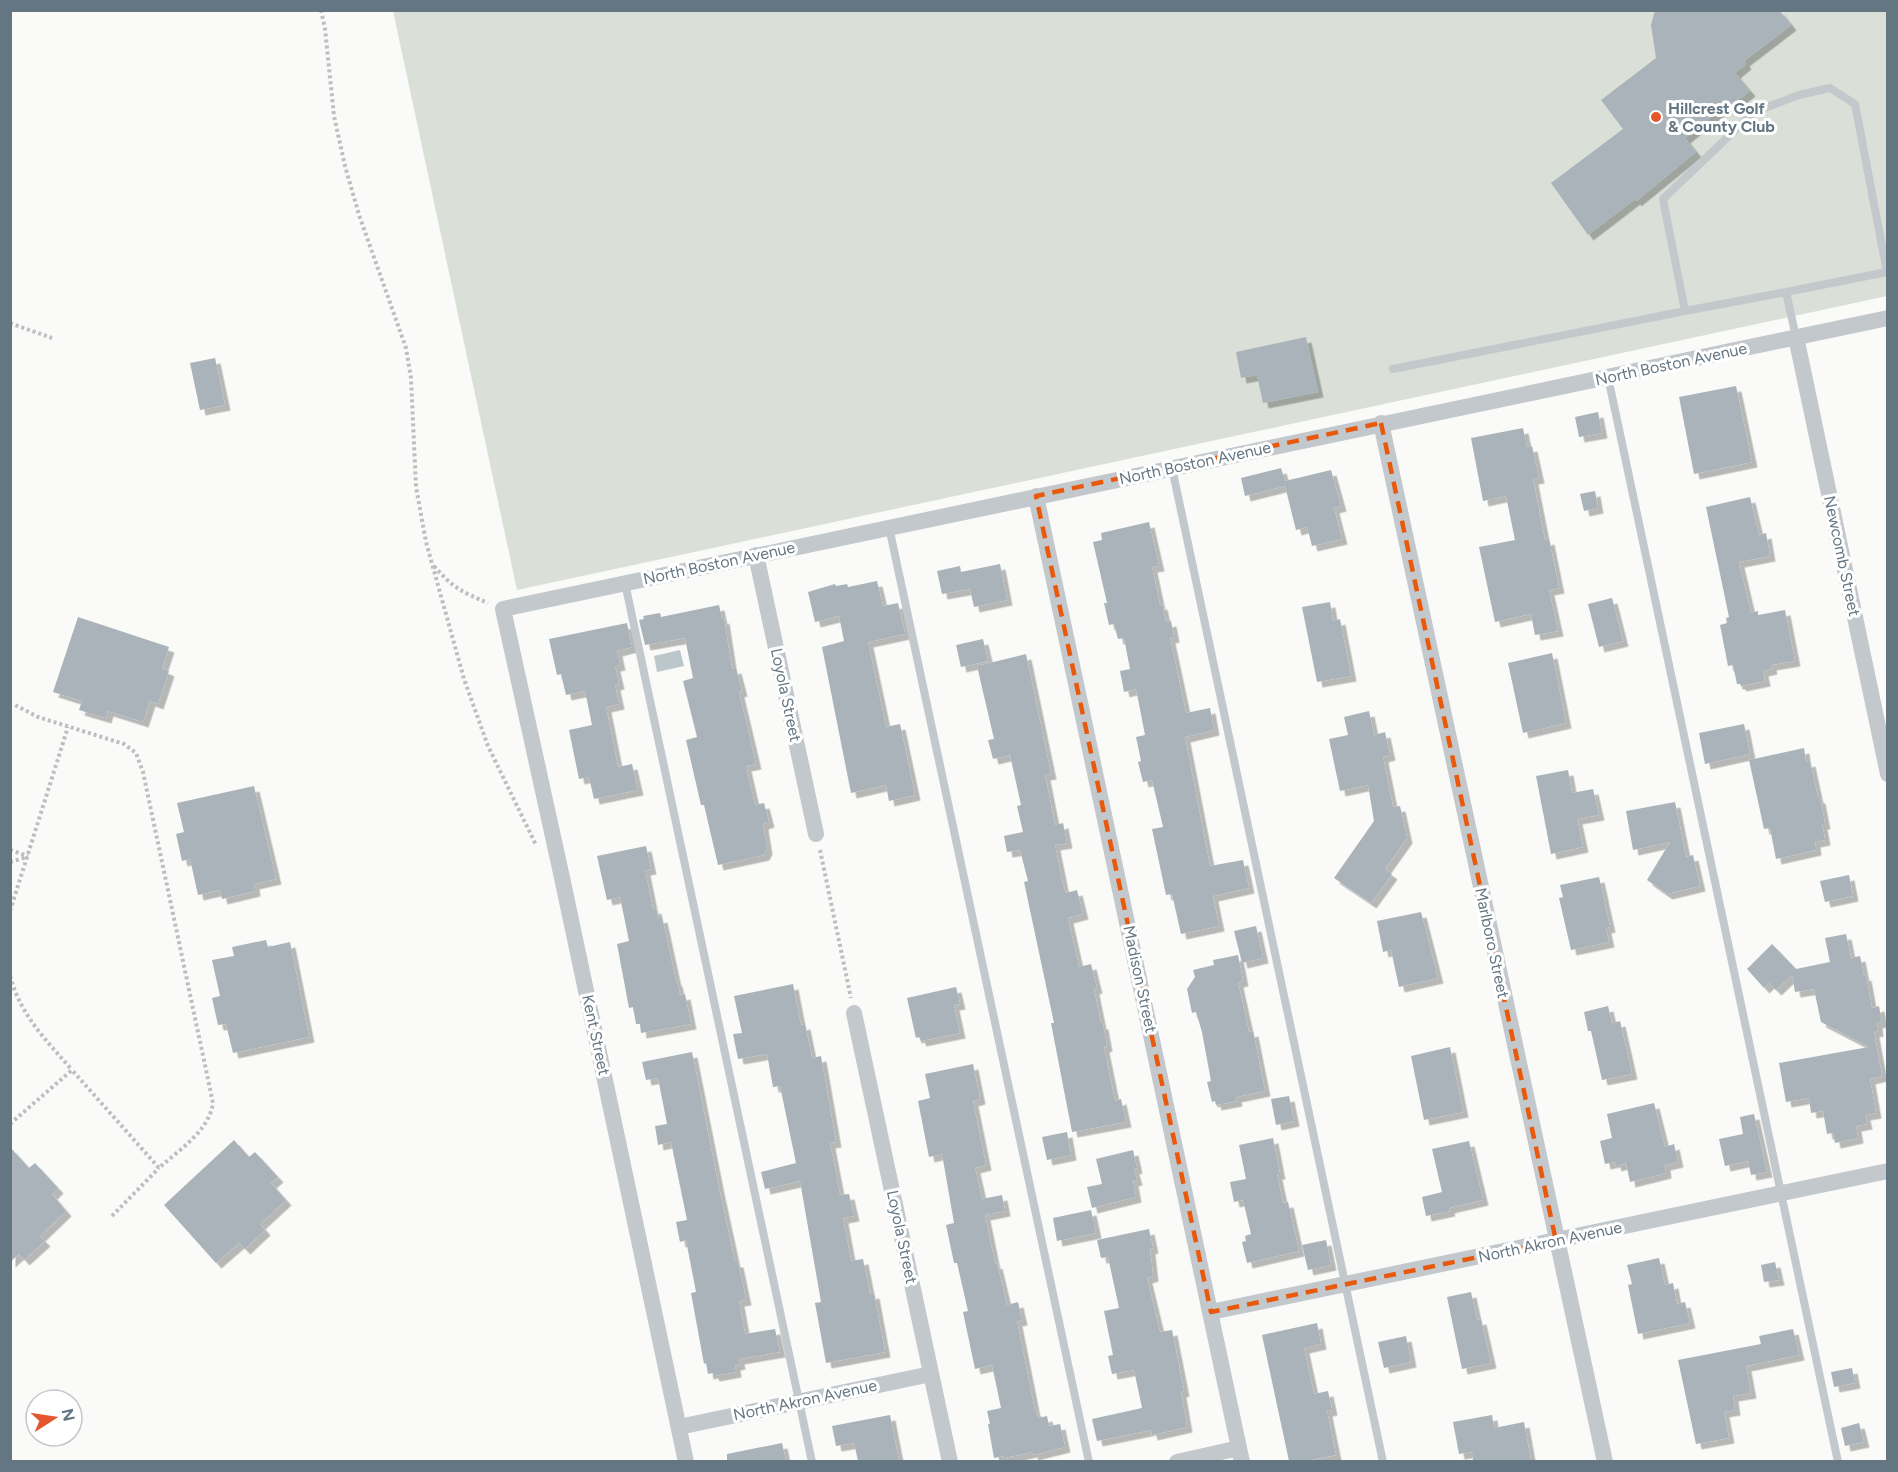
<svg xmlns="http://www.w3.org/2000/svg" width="1898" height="1472" viewBox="0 0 1898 1472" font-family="Figtree,sans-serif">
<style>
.green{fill:#dadfd7}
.water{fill:#bbc7cb}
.building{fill:#aab3b9;filter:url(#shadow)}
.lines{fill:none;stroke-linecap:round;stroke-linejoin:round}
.path{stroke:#bbbfc2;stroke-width:4;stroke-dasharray:3 3;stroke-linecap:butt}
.lane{stroke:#c3c8cc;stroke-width:8}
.street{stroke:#c3c8cc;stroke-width:16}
.marked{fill:none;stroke:#e8590c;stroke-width:4.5;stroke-dasharray:12 8;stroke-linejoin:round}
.poi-dot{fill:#e4572e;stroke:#fff;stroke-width:2}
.labels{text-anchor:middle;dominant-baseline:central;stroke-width:6;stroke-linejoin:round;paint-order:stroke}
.poi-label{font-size:16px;font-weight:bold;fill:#657683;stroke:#fff;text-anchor:start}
.street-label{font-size:16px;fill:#657683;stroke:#fff}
</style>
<defs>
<filter id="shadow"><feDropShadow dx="5.5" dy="5.5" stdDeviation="0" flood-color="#0004"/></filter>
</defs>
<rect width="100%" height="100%" fill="#fafaf8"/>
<path class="green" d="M393,11H1887V296L517,590Z"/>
<path class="water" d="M680,650L684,666L657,672L654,656Z"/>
<path class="building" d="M1655,10H1779L1791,25L1744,61L1746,64L1735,73L1750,91L1724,111L1722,108L1685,138L1696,152L1636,201L1635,199L1588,235L1551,183L1623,129L1601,100L1656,58L1651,25Z
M1306,337L1318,392L1263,403L1257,375L1241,378L1236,352Z
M215,358L225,405L200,410L190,363Z
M1736,386L1752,462L1694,474L1679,397Z
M1598,412L1602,433L1579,437L1575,417Z
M1523,428L1527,447L1532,446L1539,478L1533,479L1545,540L1549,539L1559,588L1549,590L1558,631L1535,635L1531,614L1495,622L1479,547L1515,540L1506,496L1483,501L1471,438Z
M1281,468L1285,481L1331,470L1341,506L1334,508L1342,539L1312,546L1307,527L1296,530L1285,486L1245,496L1241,478Z
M1595,491L1598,508L1584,511L1580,494Z
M1750,497L1759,535L1766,533L1770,556L1739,562L1751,613L1758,611V615L1785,610L1795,661L1771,665L1772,669L1763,671L1765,681L1741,686L1740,684H1737L1733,665L1728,666L1720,625L1727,623L1726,618L1729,617L1706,507Z
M1149,522L1159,566L1152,567L1160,605L1162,604L1166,622L1171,621L1174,637L1170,638L1186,713L1210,708L1214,730L1185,737L1210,866L1243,860L1249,888L1213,896L1219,926L1181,934L1172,894L1166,895L1152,829L1163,827L1152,780L1143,782L1138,762L1141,761L1136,737L1145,735L1136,689L1124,692L1120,671L1130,669L1124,638L1118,639L1114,624L1109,625L1104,603H1107L1093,542L1102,540L1101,533Z
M1000,564L1007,600L974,607L970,589L942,594L937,571L960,566L961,572Z
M877,581L883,606L898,603L905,634L868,642L886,727L900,724L915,795L889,801L886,785L851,793L822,647L844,641L839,616L815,622L808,592L835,584L836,586L847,584L848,587Z
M1612,598L1623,641L1599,647L1588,604Z
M1330,602L1333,621L1340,619L1351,676L1317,682L1302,607Z
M719,605L722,619L724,618L732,669L736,668L742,691L739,692L756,764L746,766L755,805L764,803L769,822L763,824L767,849L764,855L718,865L704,805H701L686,740L697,737L683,681L693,678L685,638L645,645L639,620L644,619L643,616L660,613L661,617Z
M78,617L169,647L162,668L169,671L158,704L150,701L143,722L108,711L106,718L79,710L82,701L53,692Z
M627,623L632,647L617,651L620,665L615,666L619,684L615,685L619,704L606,707L618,767L632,764L638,790L594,799L589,777L579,779L569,730L592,725L585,691L566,695L561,674L557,675L549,639Z
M983,639L988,661L961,667L956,645Z
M1552,653L1566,723L1523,733L1508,663Z
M1026,654L1051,774L1045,775L1055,825L1063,823L1067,843L1055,845L1063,885L1066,893L1077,890L1083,914L1068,918L1079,967L1091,964L1097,988L1094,989L1101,1024H1103L1107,1046L1104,1047L1115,1101L1121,1099L1126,1122L1072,1132L1051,1023H1054L1024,882L1028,881L1020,850L1007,852L1004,836L1023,832L1017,806L1021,805L1010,755L993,759L988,740L994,739L977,666Z
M1369,711L1374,735L1385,732L1390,755L1383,757L1393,807L1400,806L1407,838L1385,869L1392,874L1371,903L1334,878L1374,821L1368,785L1340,791L1329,739L1348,735L1344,717Z
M1744,724L1750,754L1705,764L1699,733Z
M1804,748L1806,762L1810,761L1818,798H1820L1825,824H1822L1825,840L1815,842L1816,850L1776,859L1770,828L1764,829L1749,760Z
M1568,770L1572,793L1593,789L1599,815L1577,819L1583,847L1551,854L1536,776Z
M254,786L276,879L254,884L255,891L222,899L220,890L198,895L190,859L182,861L176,834L184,832L177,803Z
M1675,802L1686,857L1693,855L1700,886L1667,894L1647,880L1670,842L1633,850L1626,811Z
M646,846L651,869L645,870L653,909L656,908L658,918L662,917L676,981H677L680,995L685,994L691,1024L641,1033L640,1024H636L633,1007L629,1008L617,944L629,941L620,897L607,900L597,856Z
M1849,875L1853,896L1825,902L1820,881Z
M1599,877L1610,927L1606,928L1609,942L1571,950L1559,898L1563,897L1560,885Z
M1421,912L1438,978L1399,987L1391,950L1383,952L1377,921Z
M1256,926L1263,958L1242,963L1234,931Z
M1846,934L1851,958L1860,956L1864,976L1866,975L1872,1008L1879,1006L1882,1022L1877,1023L1878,1031L1874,1032L1882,1076L1870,1079L1876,1113L1865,1115L1867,1124L1856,1126L1858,1138L1835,1143L1833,1133L1827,1134L1823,1111L1811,1113L1809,1098L1786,1102L1779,1063L1869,1047L1821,1022L1814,989L1795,992L1792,975L1776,990L1769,983L1764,988L1747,969L1772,944L1796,969L1830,962L1825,938Z
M266,940L268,947L290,942L309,1037L233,1053L226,1024L218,1025L212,998L220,996L212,960L234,956L232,947Z
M1238,955L1243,981L1238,982L1249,1032L1253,1031L1265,1091L1236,1097L1237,1101L1216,1105L1215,1101L1212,1102L1207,1082L1211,1081L1202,1032L1196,1012L1192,1013L1187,989L1195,977L1193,970L1214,965L1213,960Z
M793,984L801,1025L805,1024L812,1058L821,1056L836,1142L830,1143L840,1195L849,1194L854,1216L843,1218L851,1261L863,1259L870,1294L874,1293L885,1352L826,1363L815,1303L821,1302L800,1181L765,1189L761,1172L796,1163L780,1086L773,1087L767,1054L738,1059L733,1034L742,1033L734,996Z
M956,987L960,1004L954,1005L960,1033L921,1041L919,1037L916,1038L907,998Z
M1608,1006L1612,1023L1620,1021L1632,1074L1602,1080L1591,1031H1588L1584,1012Z
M1450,1047L1463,1112L1424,1120L1411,1056Z
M692,1052L719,1188L735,1262H738L746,1300L739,1301L745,1334L775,1329L780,1352L739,1359L740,1364L735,1365L736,1372L714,1376L713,1373L708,1374L706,1363L704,1364L691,1293L696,1292L686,1240L680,1242L676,1222L687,1220L671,1142L658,1145L655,1126L667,1124L658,1078L646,1080L642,1062Z
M973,1064L980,1099L973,1101L986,1165L975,1168L982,1199L1002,1195L1005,1211L985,1215L995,1264L997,1263L1007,1305L1018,1302L1022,1320L1017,1321L1035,1411H1036L1038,1418L1047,1416L1049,1426L1060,1424L1065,1447L1033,1455L1032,1452L1004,1458V1456L994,1458L988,1424H990L987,1411L1001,1408L992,1365L975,1369L963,1312L968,1311L957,1263H954L946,1225L954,1223L942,1154L929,1157L918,1101L930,1098L925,1074Z
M1289,1096L1294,1121L1276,1125L1271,1099Z
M1654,1103L1665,1147L1674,1144L1678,1162L1665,1165L1666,1173L1630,1182L1626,1163L1616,1166L1615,1162L1605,1164L1600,1141L1612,1138L1607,1114Z
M1754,1114L1767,1172L1751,1175L1748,1161L1725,1166L1719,1139L1743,1134L1740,1117Z
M1067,1132L1071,1155L1047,1160L1042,1137Z
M1273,1138L1280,1174H1277L1283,1203L1288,1202L1299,1251L1247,1263L1242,1242L1246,1241L1245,1236L1251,1234L1243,1200L1234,1202L1230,1182L1246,1179L1239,1145Z
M234,1140L249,1157L255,1152L278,1177L271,1183L286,1200L260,1224L265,1230L245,1249L239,1243L216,1263L164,1205Z
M1469,1141L1483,1200L1449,1208L1450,1211L1426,1216L1422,1197L1442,1192L1432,1149Z
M10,1147L29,1168L35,1163L58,1188L52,1194L66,1211L40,1236L45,1241L24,1260L19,1254L10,1262Z
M1133,1150L1137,1168L1134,1169L1137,1180L1133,1181L1136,1197L1092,1208L1087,1187L1102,1184L1096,1159Z
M1091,1210L1096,1233L1057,1241L1053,1218Z
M1149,1229L1153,1248L1150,1249L1153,1276L1147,1278L1160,1332L1172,1330L1184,1391L1181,1392L1187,1427L1152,1435L1151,1430L1097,1441L1092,1419L1142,1408L1134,1370L1112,1374L1108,1356L1113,1355L1104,1311L1119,1308L1108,1257L1101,1258L1097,1240Z
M1326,1240L1331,1265L1308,1270L1302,1245Z
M1659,1258L1665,1285L1673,1283L1677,1304L1685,1302L1690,1323L1638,1334L1628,1285L1632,1284L1627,1265Z
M1775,1262L1779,1280L1764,1282L1761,1265Z
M1471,1292L1477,1320L1481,1319L1491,1363L1462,1369L1447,1297Z
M1317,1323L1321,1344L1304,1348L1314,1394L1328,1391L1332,1410L1327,1411L1336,1455L1305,1461H1289L1262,1335Z
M1793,1329L1799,1355L1746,1366L1751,1393L1733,1396L1735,1410L1724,1412L1729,1438L1696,1444L1678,1360L1761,1344L1759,1336Z
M1406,1336L1411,1362L1384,1368L1378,1342Z
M1852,1368L1855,1383L1834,1387L1831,1372Z
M890,1415L899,1461H858L854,1443L836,1446L832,1426Z
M1492,1415L1494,1428L1524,1422L1531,1461H1473L1472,1452L1459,1454L1453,1422Z
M1859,1423L1864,1442L1845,1446L1841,1428Z
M782,1443L786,1461H727V1454Z"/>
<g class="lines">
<path class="path" d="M321,10L325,29L334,116L345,166L359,215L406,348L411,378L416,487L426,542L464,679L488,746L536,845
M10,323L52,338
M434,566C453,588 462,592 488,603
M10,850L28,856
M820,850L851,998
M10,862L27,857
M10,911L68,727
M10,976C21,1016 46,1040 72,1070
M10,1124L72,1070L159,1168C180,1149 209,1131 213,1103L143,772L136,753L124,744L38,717L13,704
M112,1216L159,1168"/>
<path class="lane" d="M1786,292L1685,311L1663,199L1754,112L1799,95L1830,88L1855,104L1887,272L1786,292L1796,337
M1393,369L1685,311
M1608,377L1838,1462
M1172,468L1383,1462
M889,527L1089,1462
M625,583L812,1462"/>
<path class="street" d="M1796,337L1888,774
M1381,423L1605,1462
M1036,496L1242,1462
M756,555L816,834
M854,1013L950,1462
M1211,1312L1888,1171
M679,1427L931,1374
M686,1462L561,873L503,609L1888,318
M1177,1462L1239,1448"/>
</g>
<path class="marked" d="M1381,423L1556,1241L1211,1312L1036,496Z"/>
<circle class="poi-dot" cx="1656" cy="117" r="6"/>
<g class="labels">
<g class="poi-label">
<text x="1668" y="108">Hillcrest Golf<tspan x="1668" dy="18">&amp; County Club</tspan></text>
</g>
<g class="street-label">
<text transform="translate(1671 364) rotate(-12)">North Boston Avenue</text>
<text transform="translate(1195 463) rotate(-12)">North Boston Avenue</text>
<text transform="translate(1842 556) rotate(78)">Newcomb Street</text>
<text transform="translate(719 563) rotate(-12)">North Boston Avenue</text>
<text transform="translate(786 695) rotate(78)">Loyola Street</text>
<text transform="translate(1492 943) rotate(78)">Marlboro Street</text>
<text transform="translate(1140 979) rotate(78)">Madison Street</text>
<text transform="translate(596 1035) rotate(78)">Kent Street</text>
<text transform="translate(902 1237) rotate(78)">Loyola Street</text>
<text transform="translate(1550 1242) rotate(-12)">North Akron Avenue</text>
<text transform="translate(805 1400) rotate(-12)">North Akron Avenue</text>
</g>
</g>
<rect width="1898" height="1472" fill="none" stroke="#657683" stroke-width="24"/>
<g transform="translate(54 1418) rotate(78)"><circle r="28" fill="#ffffff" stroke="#c1c8cd" stroke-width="1.5"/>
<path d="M0-4.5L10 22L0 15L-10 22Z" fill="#e4572e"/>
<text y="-9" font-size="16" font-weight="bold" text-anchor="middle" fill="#657683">N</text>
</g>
</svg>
